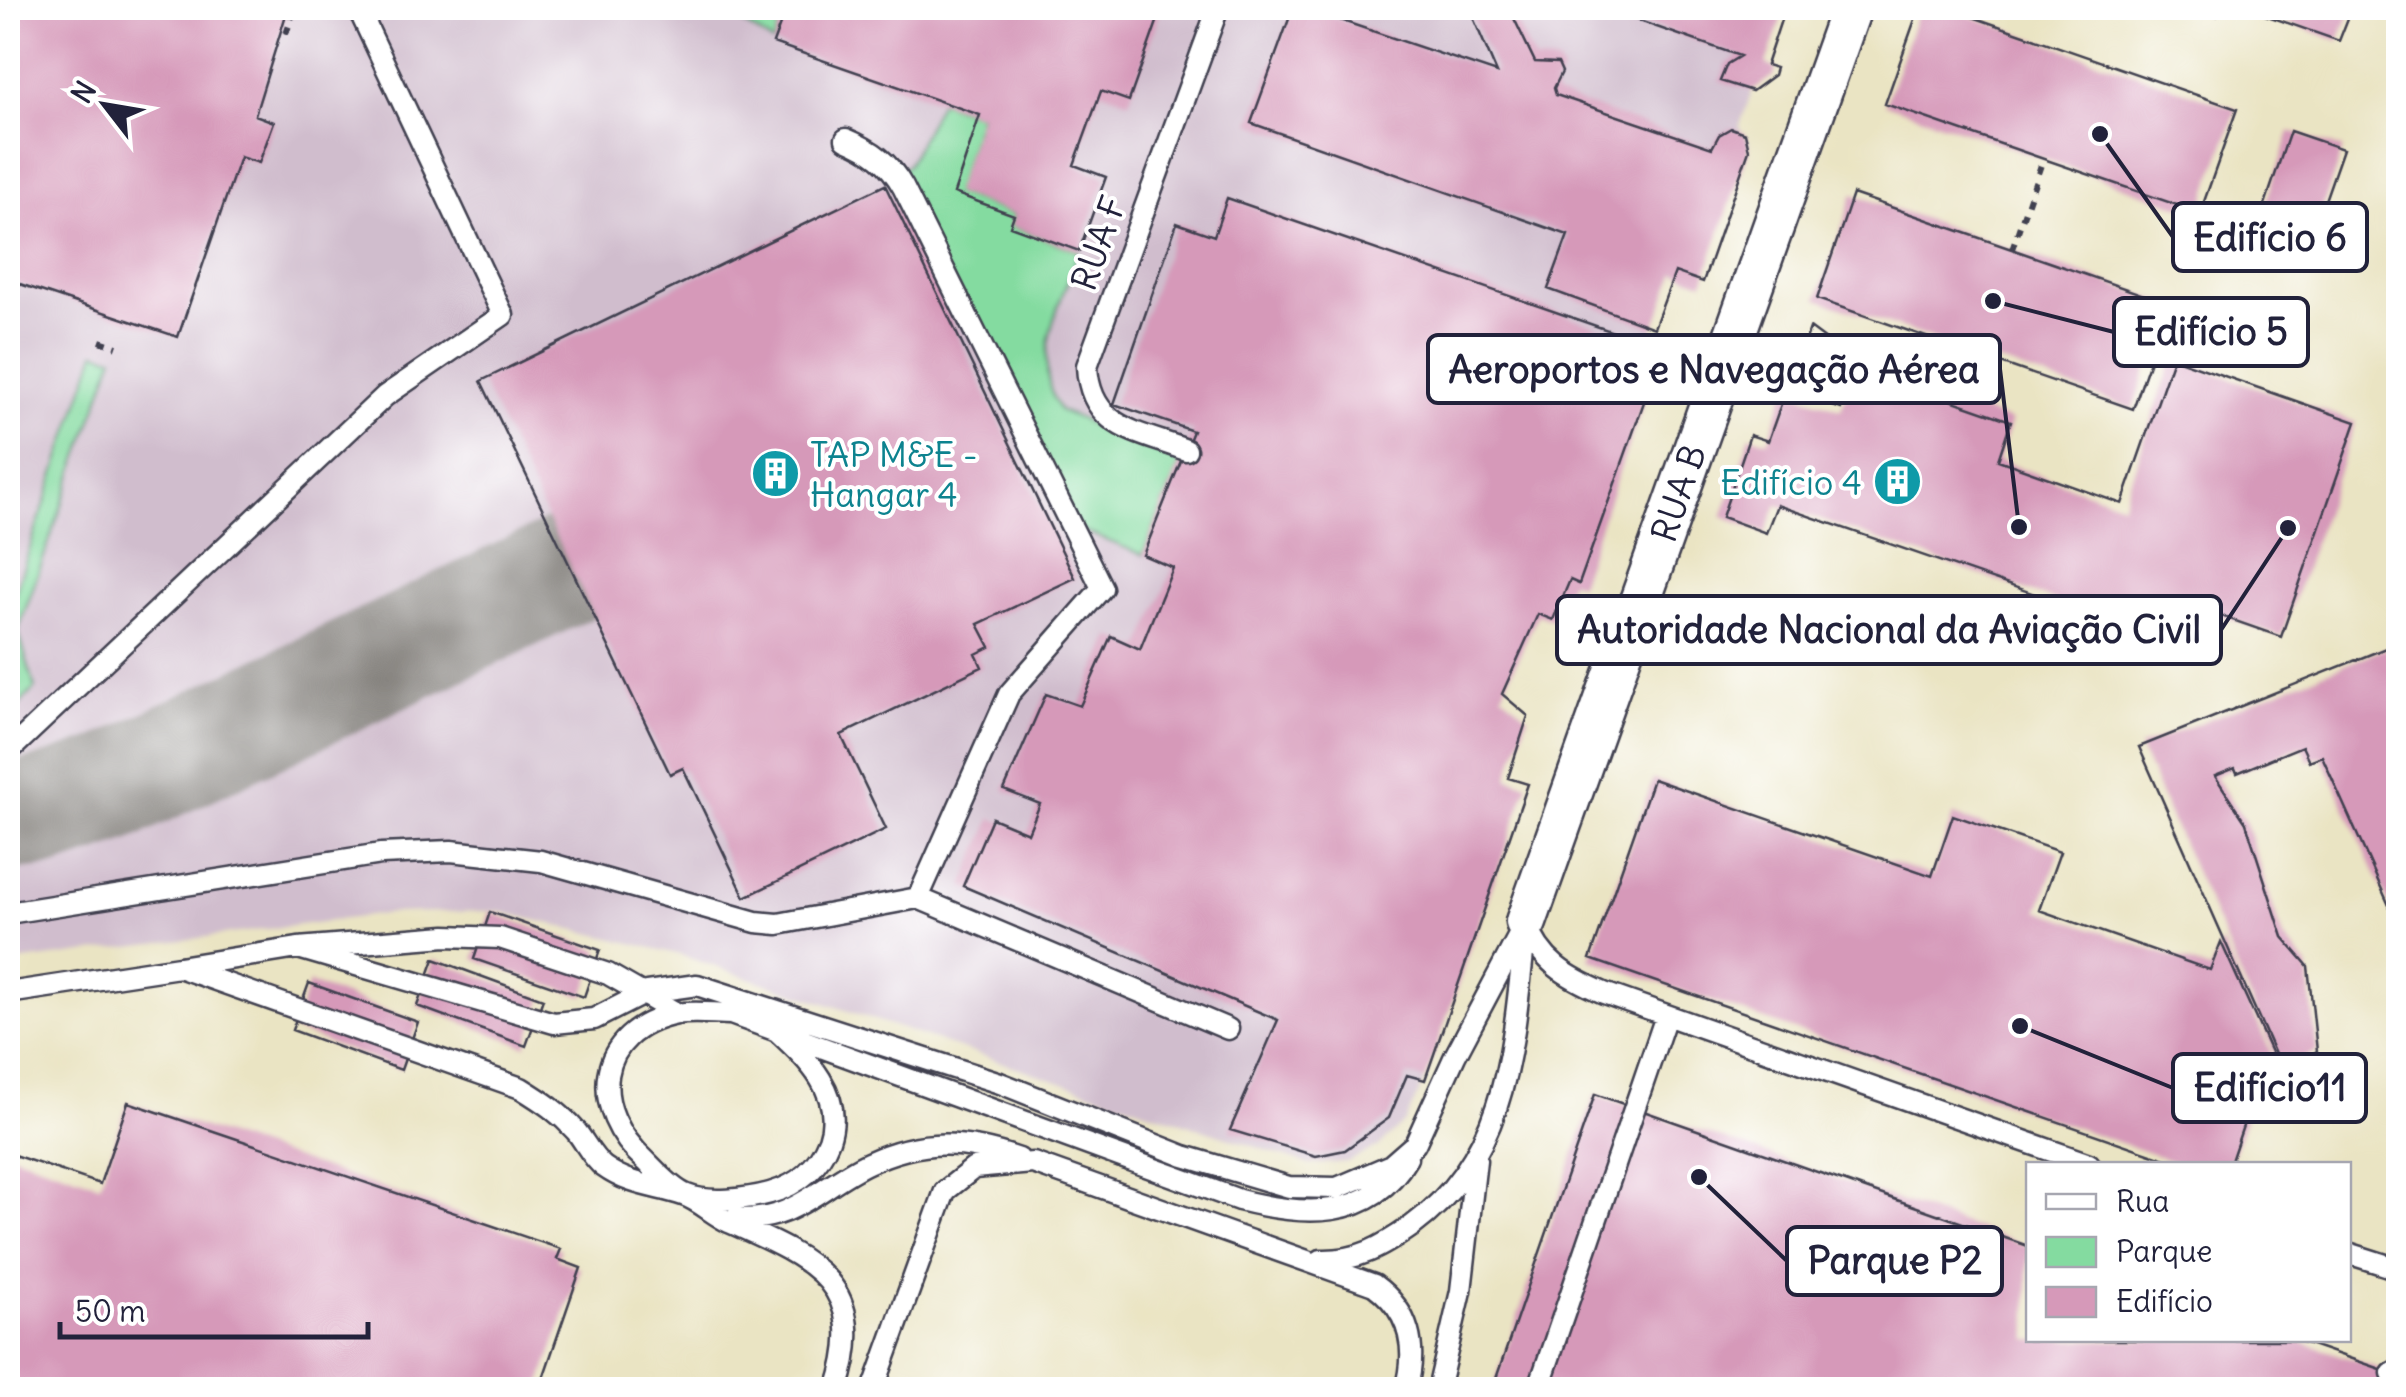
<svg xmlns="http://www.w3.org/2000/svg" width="2406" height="1397" viewBox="0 0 2406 1397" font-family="Delius,sans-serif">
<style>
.industrial{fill:#d0bdcd}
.green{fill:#84dba0;stroke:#537e6e;stroke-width:2.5}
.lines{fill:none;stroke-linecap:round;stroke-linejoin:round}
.taxiway{stroke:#86837f;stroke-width:110}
.building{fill:#d699b9}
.service-casing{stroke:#403f4f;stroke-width:25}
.minor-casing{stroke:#403f4f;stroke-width:45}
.path{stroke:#403f4f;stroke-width:6;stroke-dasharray:8 8;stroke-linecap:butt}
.service{stroke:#fff;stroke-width:20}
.minor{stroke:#fff;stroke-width:40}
.labels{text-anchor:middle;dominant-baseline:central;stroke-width:8;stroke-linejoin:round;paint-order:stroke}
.street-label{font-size:35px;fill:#22223b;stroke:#fff}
.culture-label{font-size:35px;fill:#0d838f;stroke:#fff;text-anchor:start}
.leader{fill:none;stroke:#22223b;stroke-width:4}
.callout-dot{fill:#22223b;stroke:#fff;stroke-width:4}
.callout{fill:#fff;stroke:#22223b;stroke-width:4}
.callout-label{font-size:38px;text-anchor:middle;font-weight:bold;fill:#22223b}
</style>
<rect width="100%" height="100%" fill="#fff"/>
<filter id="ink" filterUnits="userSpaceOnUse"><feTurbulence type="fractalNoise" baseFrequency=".01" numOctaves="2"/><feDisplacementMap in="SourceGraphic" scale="20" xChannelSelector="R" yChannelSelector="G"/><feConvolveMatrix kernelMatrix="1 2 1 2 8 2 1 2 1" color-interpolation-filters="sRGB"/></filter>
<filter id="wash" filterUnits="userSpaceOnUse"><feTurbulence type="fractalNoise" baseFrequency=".0048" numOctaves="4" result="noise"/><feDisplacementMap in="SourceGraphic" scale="40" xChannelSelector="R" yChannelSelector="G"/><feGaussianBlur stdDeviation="2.25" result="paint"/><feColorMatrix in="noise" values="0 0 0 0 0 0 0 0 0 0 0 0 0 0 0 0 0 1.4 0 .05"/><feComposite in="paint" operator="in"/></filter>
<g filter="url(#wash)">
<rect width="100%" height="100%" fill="#eae4c3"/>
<path class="industrial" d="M8,8H1766L1783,14L1766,64L1776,68L1774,75L1752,91L1739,128L1749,140V150L1703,282L1675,273L1634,381L1649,388L1579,584L1570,581L1553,620L1538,614L1502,694L1528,716L1508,777L1528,784L1425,1080L1405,1122L1378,1147L1347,1162L1310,1165L677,954L497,911L392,913L8,963Z"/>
<path class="green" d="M721,8H786L773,43Z
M940,101L980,115L955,193L1014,215L1011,226L1079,251C1061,303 1029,357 1059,410L1181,462L1143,555L1070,526L895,172L907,166Z
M96,352L114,357L18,631L35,688L8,717V613Z"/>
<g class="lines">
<path class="taxiway" d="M8,816L43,812L110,789L571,568"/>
</g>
<g id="blocks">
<path class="building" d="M8,8H288L255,115L274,122L259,163L240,157L178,337L8,280Z
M786,8H1162L1129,101L1101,91L1074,165L1106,177L1079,251L1010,226L1014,215L954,193L980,115L773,43Z
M1293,8H1304L1497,73L1471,13L1483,8H1509L1535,62L1558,63L1562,72L1554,88L1556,95L1712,148L1719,135L1731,128L1745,133L1749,150L1703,282L1675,272L1654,328L1548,289L1568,235L1251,123Z
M1602,8H1766L1783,14L1766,65L1776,68L1774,75L1752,91L1720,81L1727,64L1740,56Z
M1919,8H1947L2237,109L2200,213L1885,104Z
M2193,8H2220L2217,16Z
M2245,8H2352L2339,41Z
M2290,131L2343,149L2309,246L2257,228Z
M885,185L1075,578L978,624L990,647L976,654L982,667L841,735L886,829L745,897L683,768L670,774L481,381Z
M1853,194L2170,304L2133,409L1817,299Z
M1227,198L1648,344L1634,382L1649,388L1579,584L1570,580L1553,620L1538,614L1502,694L1528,716L1508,778L1528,784L1425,1080L1407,1075L1389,1118L1345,1150L1316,1156L1230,1130L1278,1020L963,886L992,818L1028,833L1040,804L1004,790L1046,694L1080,706L1111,636L1140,649L1173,568L1143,555L1193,431L1114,404L1177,223L1214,236Z
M1810,328L1857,363L1861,351L1918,371L1913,387L2011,421L1998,460L2122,504L2173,358L2356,422L2281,637L2210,612L2197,650L1777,505L1766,533L1722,517L1750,435L1768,441L1786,390L1841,409L1845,396L1798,362Z
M2386,648L2398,678V917L2396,910L2392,912L2322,756L2309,761L2302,746L2237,773L2235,768L2215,776L2246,823L2283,937L2308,966L2317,1051L2282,1070L2139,747Z
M1653,779L1932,876L1953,815L2060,852L2039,910L2210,970L2221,942L2289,1092L2258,1082L2230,1164H2180L1590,959Z
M490,912L600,950L584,997L474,959Z
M434,959L543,999L526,1046L417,1006Z
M309,983L418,1022L401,1070L292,1030Z
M1595,1094L2028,1246V1340H2297L2398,1375V1390H1492Z
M128,1102L561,1249L557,1259L581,1268L539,1390H8V1153L100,1184Z"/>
</g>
</g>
<g filter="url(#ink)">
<use href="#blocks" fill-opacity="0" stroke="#403f4f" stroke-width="2.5"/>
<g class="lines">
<defs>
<path id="service" d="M846,139C872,150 889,162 903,187L1102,588L1009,694L918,898L1228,1029
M1186,450C1136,431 1090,428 1087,366L1218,8
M8,752L385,396L503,315L358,8
M8,913L381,854L451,851L541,861L756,922L778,924L918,898
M1526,922C1540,962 1567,977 1604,993L2089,1164
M298,948L554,1023L594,1019L647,992L697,985L1000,1083L1184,1156L1289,1187L1337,1188L1391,1165L1415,1144L1455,1056L1526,922
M8,993L179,967
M678,1014L608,974L500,938L446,936L298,948L179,967L521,1088C542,1101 559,1112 576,1131C585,1142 592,1158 604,1167C629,1185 655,1186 683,1195C699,1200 713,1215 729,1222C813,1259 872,1284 837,1390
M777,1031C807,1059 845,1094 829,1140C818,1168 799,1185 770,1193C748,1199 708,1204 687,1195C673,1190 657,1172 646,1161C588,1109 593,1031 677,1014C694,1011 714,1014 731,1014L1239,1200C1302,1216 1370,1222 1407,1158
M735,1218C791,1225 821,1185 868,1163C922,1138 965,1140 1019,1159
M2348,1253L2398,1269
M1321,1260C1358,1261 1382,1247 1412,1226C1509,1155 1513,1044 1525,934
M2392,1373L2398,1370
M873,1390L945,1191L974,1168L1033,1163L1374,1285C1410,1311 1418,1348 1406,1390
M1438,1390L1461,1291L1476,1160
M1538,1390L1666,1016"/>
<path id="minor" d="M1526,922L1851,8"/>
</defs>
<use href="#service" class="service-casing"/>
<use href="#minor" class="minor-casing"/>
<path class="path" d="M286,34L295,8
M2012,249L2043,159
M100,341L117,347
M1932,394L1949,345"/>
<use href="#service" class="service"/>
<use href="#minor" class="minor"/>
</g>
</g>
<defs>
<symbol id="building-disc" viewBox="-11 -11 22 22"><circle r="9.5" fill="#0f9aa8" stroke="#fff"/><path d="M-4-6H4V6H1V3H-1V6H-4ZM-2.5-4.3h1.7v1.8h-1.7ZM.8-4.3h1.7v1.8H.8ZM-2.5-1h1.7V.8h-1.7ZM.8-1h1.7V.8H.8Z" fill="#fff"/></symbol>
</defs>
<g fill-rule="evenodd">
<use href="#building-disc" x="748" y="446" width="55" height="55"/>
<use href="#building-disc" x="1870" y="454" width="55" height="55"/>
</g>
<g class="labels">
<g class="street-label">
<text transform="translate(1098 243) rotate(-70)">RUA F</text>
<text transform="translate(1678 493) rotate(-71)">RUA B</text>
</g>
<g class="culture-label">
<text x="810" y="454">TAP M&amp;E -<tspan x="810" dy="40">Hangar 4</tspan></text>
<text x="1862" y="482" text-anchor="end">Edifício 4</text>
</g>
</g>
<path class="leader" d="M2100 134L2173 237M1993 301L2114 332M2019 527L2000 369M2288 528L2221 630M2020 1026L2173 1088M1699 1177L1787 1261"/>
<g class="callout-dot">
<circle cx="2100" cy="134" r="10"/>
<circle cx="1993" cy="301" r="10"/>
<circle cx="2019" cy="527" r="10"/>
<circle cx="2288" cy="528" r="10"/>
<circle cx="2020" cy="1026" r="10"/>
<circle cx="1699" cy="1177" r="10"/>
</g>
<g class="callout">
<rect x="2173" y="203" width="194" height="68" rx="10"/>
<rect x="2114" y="298" width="194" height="68" rx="10"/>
<rect x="1428" y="335" width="572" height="68" rx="10"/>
<rect x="1557" y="596" width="664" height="68" rx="10"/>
<rect x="2173" y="1054" width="193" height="68" rx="10"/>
<rect x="1787" y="1227" width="215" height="68" rx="10"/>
</g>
<g class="callout-label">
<text x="2270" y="251">Edifício 6</text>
<text x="2211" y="345">Edifício 5</text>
<text x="1714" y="383">Aeroportos e Navegação Aérea</text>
<text x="1889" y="643">Autoridade Nacional da Aviação Civil</text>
<text x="2270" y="1101">Edifício11</text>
<text x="1895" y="1274">Parque P2</text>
</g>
<rect width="2406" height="1397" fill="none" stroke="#fff" stroke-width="40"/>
<rect x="2026" y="1162" width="325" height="180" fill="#ffffff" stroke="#a7a7b1" stroke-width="2.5"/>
<rect x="2046" y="1194" width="50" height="15" fill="#ffffff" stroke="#a7a7b1" stroke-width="2.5"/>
<text x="2116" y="1212" font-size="30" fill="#22223b">Rua</text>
<rect x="2046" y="1237" width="50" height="30" fill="#84dba0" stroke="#a7a7b1" stroke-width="2.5"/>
<text x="2116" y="1262" font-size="30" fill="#22223b">Parque</text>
<rect x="2046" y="1287" width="50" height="30" fill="#d699b9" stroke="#a7a7b1" stroke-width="2.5"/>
<text x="2116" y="1312" font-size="30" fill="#22223b">Edifício</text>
<g transform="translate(105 105) rotate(301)" stroke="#ffffff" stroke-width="8" paint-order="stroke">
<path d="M0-8L18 38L0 25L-18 38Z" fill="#22223b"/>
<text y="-15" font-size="28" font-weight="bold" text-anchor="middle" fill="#22223b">N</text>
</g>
<path d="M60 1322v15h308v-15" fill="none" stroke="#22223b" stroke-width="5"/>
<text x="75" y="1322" font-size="30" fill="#22223b" stroke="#ffffff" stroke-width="8" paint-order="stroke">50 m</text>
</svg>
